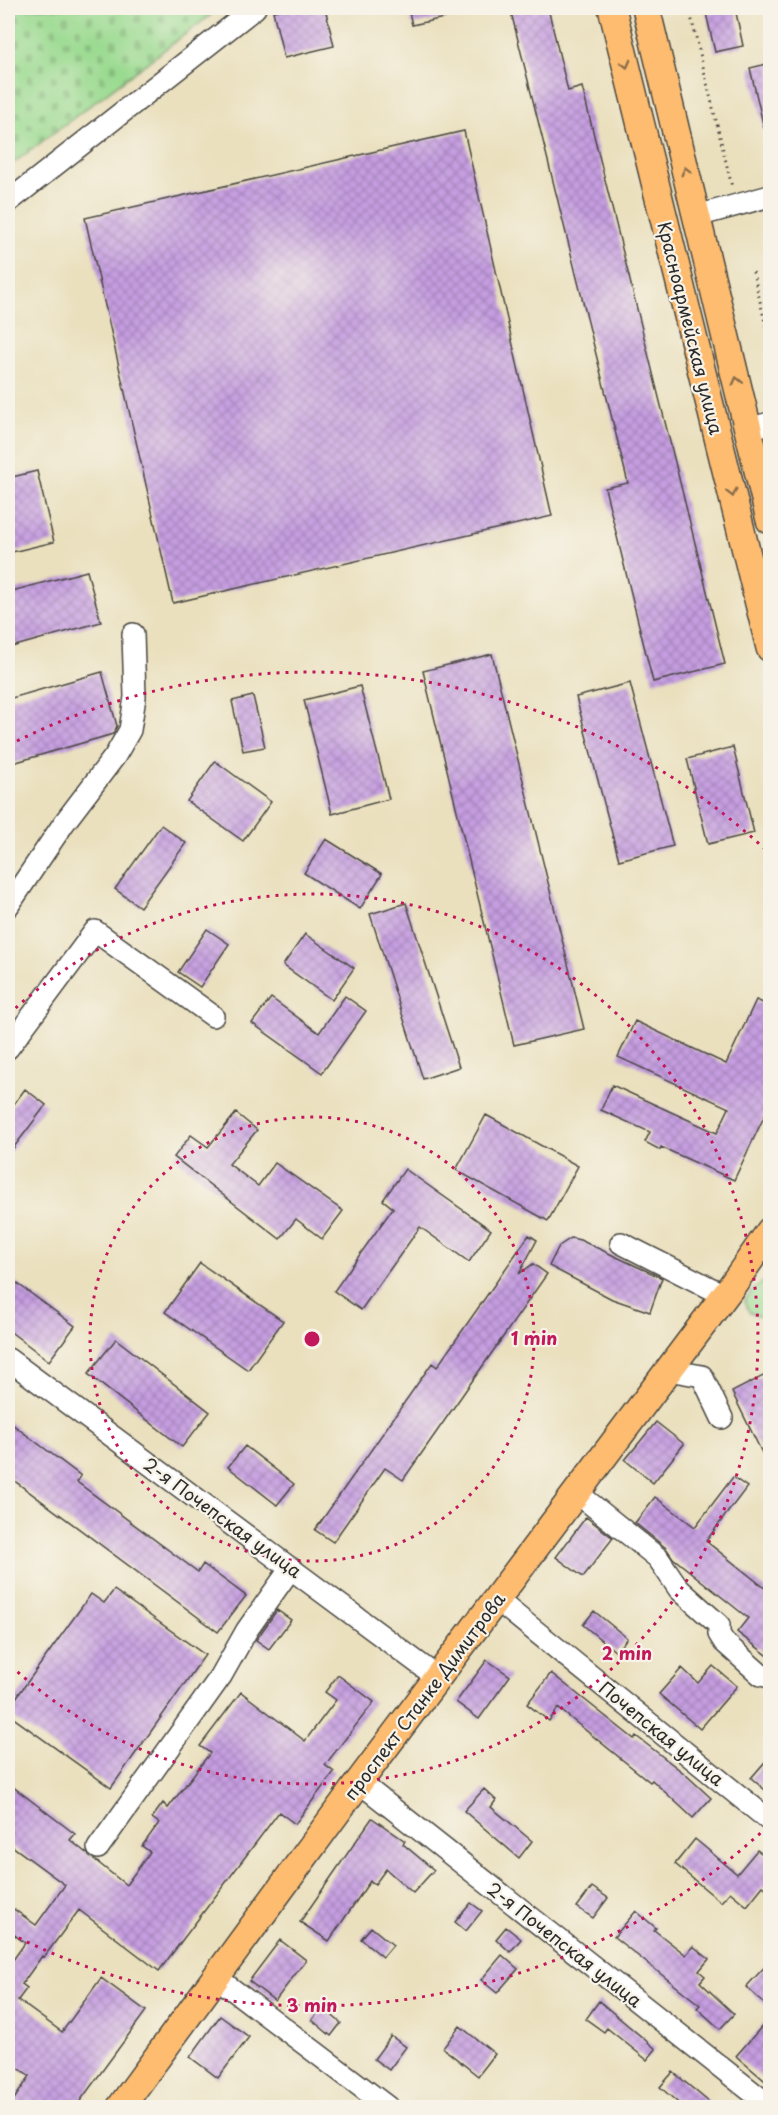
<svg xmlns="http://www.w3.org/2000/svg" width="778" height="2115" viewBox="0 0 778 2115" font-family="'Playpen Sans',sans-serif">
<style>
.grass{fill:#9ada90;stroke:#62825e;stroke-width:1.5}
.cemetery{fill:url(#cemetery-stones);stroke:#62825e;stroke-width:1.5}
.building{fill:url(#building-cross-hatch)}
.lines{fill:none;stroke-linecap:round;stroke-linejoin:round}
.minor-casing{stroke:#484641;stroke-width:24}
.major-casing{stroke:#484641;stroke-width:30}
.path{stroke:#484641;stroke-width:3;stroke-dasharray:1.5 4.5;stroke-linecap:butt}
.minor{stroke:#fff;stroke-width:21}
.major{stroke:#fdbc70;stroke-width:27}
.oneway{stroke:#8a6c4a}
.ring{fill:none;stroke:#c2185b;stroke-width:3;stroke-dasharray:3 6}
.labels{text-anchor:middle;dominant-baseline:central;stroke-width:4.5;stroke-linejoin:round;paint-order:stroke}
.street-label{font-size:18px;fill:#2b2b2b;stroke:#f7f3e8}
.centre{fill:#c2185b;stroke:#f7f3e8;stroke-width:3}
.ring-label{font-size:18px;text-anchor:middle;font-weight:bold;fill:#c2185b;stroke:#f7f3e8;stroke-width:4.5;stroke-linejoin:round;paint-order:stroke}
</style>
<defs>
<pattern id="cemetery-stones" width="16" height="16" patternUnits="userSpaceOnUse" patternTransform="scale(1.5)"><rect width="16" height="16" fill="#9ada90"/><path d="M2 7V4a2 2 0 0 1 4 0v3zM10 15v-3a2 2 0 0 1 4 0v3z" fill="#85bb7c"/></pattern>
<pattern id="building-cross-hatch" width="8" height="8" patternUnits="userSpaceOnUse" patternTransform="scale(1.5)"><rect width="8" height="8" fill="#c69ee1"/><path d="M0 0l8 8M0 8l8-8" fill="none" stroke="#a181b7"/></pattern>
</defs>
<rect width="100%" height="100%" fill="#f7f3e8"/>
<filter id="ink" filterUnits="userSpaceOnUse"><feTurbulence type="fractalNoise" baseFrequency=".0167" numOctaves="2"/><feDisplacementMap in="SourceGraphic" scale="12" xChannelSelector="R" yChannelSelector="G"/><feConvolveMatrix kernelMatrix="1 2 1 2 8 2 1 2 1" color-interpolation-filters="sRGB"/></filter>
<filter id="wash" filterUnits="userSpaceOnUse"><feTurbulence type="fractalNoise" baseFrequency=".008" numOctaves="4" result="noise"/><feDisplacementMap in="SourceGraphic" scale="24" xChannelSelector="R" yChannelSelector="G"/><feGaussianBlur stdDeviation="1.35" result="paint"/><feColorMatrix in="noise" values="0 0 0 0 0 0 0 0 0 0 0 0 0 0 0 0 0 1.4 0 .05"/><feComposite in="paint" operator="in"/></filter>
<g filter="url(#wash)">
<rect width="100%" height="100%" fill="#eae0be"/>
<path class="grass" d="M770,1277V1315L764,1318L749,1312L744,1301L754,1289Z"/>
<path class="cemetery" d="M8,8H220L8,167Z"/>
<g id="blocks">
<path class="building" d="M289,8H325L334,46L284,58L273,11Z
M408,8H461L462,14L412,25Z
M510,8H548L568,91L582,87L725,664L653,682L605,488L628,483Z
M735,8L743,46L715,52L706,13Z
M771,63V128H764L750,68Z
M464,131L552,516L173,603L85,218Z
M37,471L54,542L8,553V478Z
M87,571L101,622L8,648V592Z
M492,654L584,1029L514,1045L423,671Z
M102,672L117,726L113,734L13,763L8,745V699Z
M630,683L673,846L619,860L576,697Z
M360,686L389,799L332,814L304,700Z
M253,696L265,747L243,751L232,701Z
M733,747L754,833L708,844L687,759Z
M215,761L271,802L243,841L187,801Z
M161,825L186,843L140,907L115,889Z
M326,839L382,874L360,909L304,873Z
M406,903L459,1067L423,1079L370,914Z
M207,929L229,944L200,987L178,972Z
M305,934L354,968L332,1000L283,965Z
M345,996L366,1011L322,1073L252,1023L271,998L319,1033Z
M756,1000L771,1006V1102L734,1180L661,1147L660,1150L645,1142L650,1132L601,1110L612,1085L717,1133L729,1108L618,1057L635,1021L726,1064Z
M25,1089L46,1105L8,1155V1112Z
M236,1113L257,1130L229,1164L258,1186L275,1163L343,1211L322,1239L296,1219L280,1239L174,1157L191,1135L208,1147Z
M486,1115L578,1166L548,1221L456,1170Z
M405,1169L491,1230L469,1262L420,1227L361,1310L334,1291L393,1208L383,1200Z
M529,1235L537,1240L519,1274L533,1264L547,1274L403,1480L385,1468L333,1542L315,1530L432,1363L437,1367Z
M571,1238L580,1240L662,1278L650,1312L612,1299L549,1266L559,1246Z
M200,1263L283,1321L248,1370L165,1312Z
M14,1281L75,1326L49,1361L8,1330V1289Z
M116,1339L210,1412L182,1447L88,1374Z
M771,1372V1471L732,1392Z
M8,1421L81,1476L77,1482L198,1572L203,1564L246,1596L218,1632L8,1476Z
M656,1422L684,1444L653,1483L625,1460Z
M245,1446L294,1484L277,1505L228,1467Z
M733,1477L747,1487L706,1541L771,1593V1658L737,1632L748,1618L673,1558L666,1548L635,1523L655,1497L695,1527Z
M586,1517L613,1538L583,1577L556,1557Z
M114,1590L205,1655L111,1788L8,1714V1709L91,1594L104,1603Z
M277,1610L291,1620L269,1649L256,1640Z
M594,1611L627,1638L616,1652L583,1625Z
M487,1660L510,1676L479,1719L456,1702Z
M713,1666L737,1686L700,1729L659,1694L682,1668L698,1683Z
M551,1673L634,1739L636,1736L685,1774L711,1798L693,1818L652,1780L650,1782L558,1708L549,1721L527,1704Z
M338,1675L374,1702L325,1765L334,1772L295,1824L279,1812L159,1971L79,1910L44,1957L42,1956L22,1984L27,1988L18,2000L62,2032L101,1978L146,2011L75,2108H8L30,2076L8,2061V1967L25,1943L12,1933H8V1905L36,1925L65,1885L8,1843V1783L75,1834L70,1840L126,1885L150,1852L142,1846L159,1823L152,1818L163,1803L168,1808L210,1753L200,1746L241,1692L305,1741L336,1700L325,1692Z
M771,1755V1795L751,1778Z
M484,1789L496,1800L491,1807L532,1841L519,1858L464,1811Z
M372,1818L405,1841L403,1844L434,1870L413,1893L386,1869L375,1884L370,1881L329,1941L300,1922Z
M695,1839L737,1874L757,1850L771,1860V1892L763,1886L747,1906L730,1892L721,1902L675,1864Z
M592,1887L608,1898L593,1918L577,1907Z
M471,1903L482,1911L466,1931L455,1922Z
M636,1911L656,1928L654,1930L686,1955L693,1946L709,1959L699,1971L705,1976L700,1982L734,2014L720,2029L697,2008L700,2005L614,1937Z
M371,1927L393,1945L383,1957L361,1939Z
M506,1927L521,1939L510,1952L496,1939Z
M280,1940L306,1960L275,2001L249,1981Z
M502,1955L518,1969L497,1993L481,1980Z
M771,1960V2010L746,1987Z
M599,2001L656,2049L647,2060L607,2028L604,2032L586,2019Z
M322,2007L341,2023L331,2036L312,2020Z
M220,2016L249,2037L218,2078L190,2057Z
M771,2016V2086L736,2056Z
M460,2026L495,2054L478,2076L443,2048Z
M391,2036L406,2047L389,2070L374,2059Z
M673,2072L716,2108H684L660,2087Z"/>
</g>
</g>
<g filter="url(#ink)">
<use href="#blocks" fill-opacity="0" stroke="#484641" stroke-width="1.5"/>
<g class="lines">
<defs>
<path id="minor" d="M8,202L255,8
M697,216L770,196
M748,429L770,423
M8,906L64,823L115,756L130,730L135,697L133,634
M8,1048L95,931L213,1016
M621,1243L724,1295
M8,1359L437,1677
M668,1370L702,1376L722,1418
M576,1492L658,1558L679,1589L719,1625V1634L724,1642L761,1675L770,1677
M497,1600L770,1821
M359,1782L770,2106
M98,1848L221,1676L247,1630L291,1568
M216,1977L389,2108"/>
<path id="major" d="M612,8L770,648
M646,8L770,520
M120,2108L359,1782L731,1287L770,1231"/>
</defs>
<use href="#minor" class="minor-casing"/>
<use href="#major" class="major-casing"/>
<path class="path" d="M689,8L732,187
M753,272L770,343"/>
<use href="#minor" class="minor"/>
<use href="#major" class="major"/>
</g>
<defs><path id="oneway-chevron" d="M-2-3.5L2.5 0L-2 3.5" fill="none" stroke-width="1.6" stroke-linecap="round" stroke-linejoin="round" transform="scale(1.5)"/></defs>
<g class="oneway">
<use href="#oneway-chevron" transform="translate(626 64) rotate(76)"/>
<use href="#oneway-chevron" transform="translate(686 171) rotate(-104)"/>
<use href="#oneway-chevron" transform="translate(737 381) rotate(-104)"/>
<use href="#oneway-chevron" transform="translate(732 493) rotate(76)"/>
</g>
</g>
<g class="ring">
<circle cx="312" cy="1339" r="222"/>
<path d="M9 1014A445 445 0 1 1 9 1664"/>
<path d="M767 1827A667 667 0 0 1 9 1933M9 745A667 667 0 0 1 767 851"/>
</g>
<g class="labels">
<g class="street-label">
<text transform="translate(691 328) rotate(76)">Красноармейская улица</text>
<text transform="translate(223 1517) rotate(36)">2-я Почепская улица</text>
<text transform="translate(424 1696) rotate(-53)">проспект Станке Димитрова</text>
<text transform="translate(662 1733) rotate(39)">Почепская улица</text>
<text transform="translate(565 1944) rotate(38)">2-я Почепская улица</text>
</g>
</g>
<circle cx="312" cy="1339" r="9" class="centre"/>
<g class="ring-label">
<text x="534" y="1345">1 min</text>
<text x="627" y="1660">2 min</text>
<text x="312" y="2012">3 min</text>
</g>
<rect width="778" height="2115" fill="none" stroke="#f7f3e8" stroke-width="30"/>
</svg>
